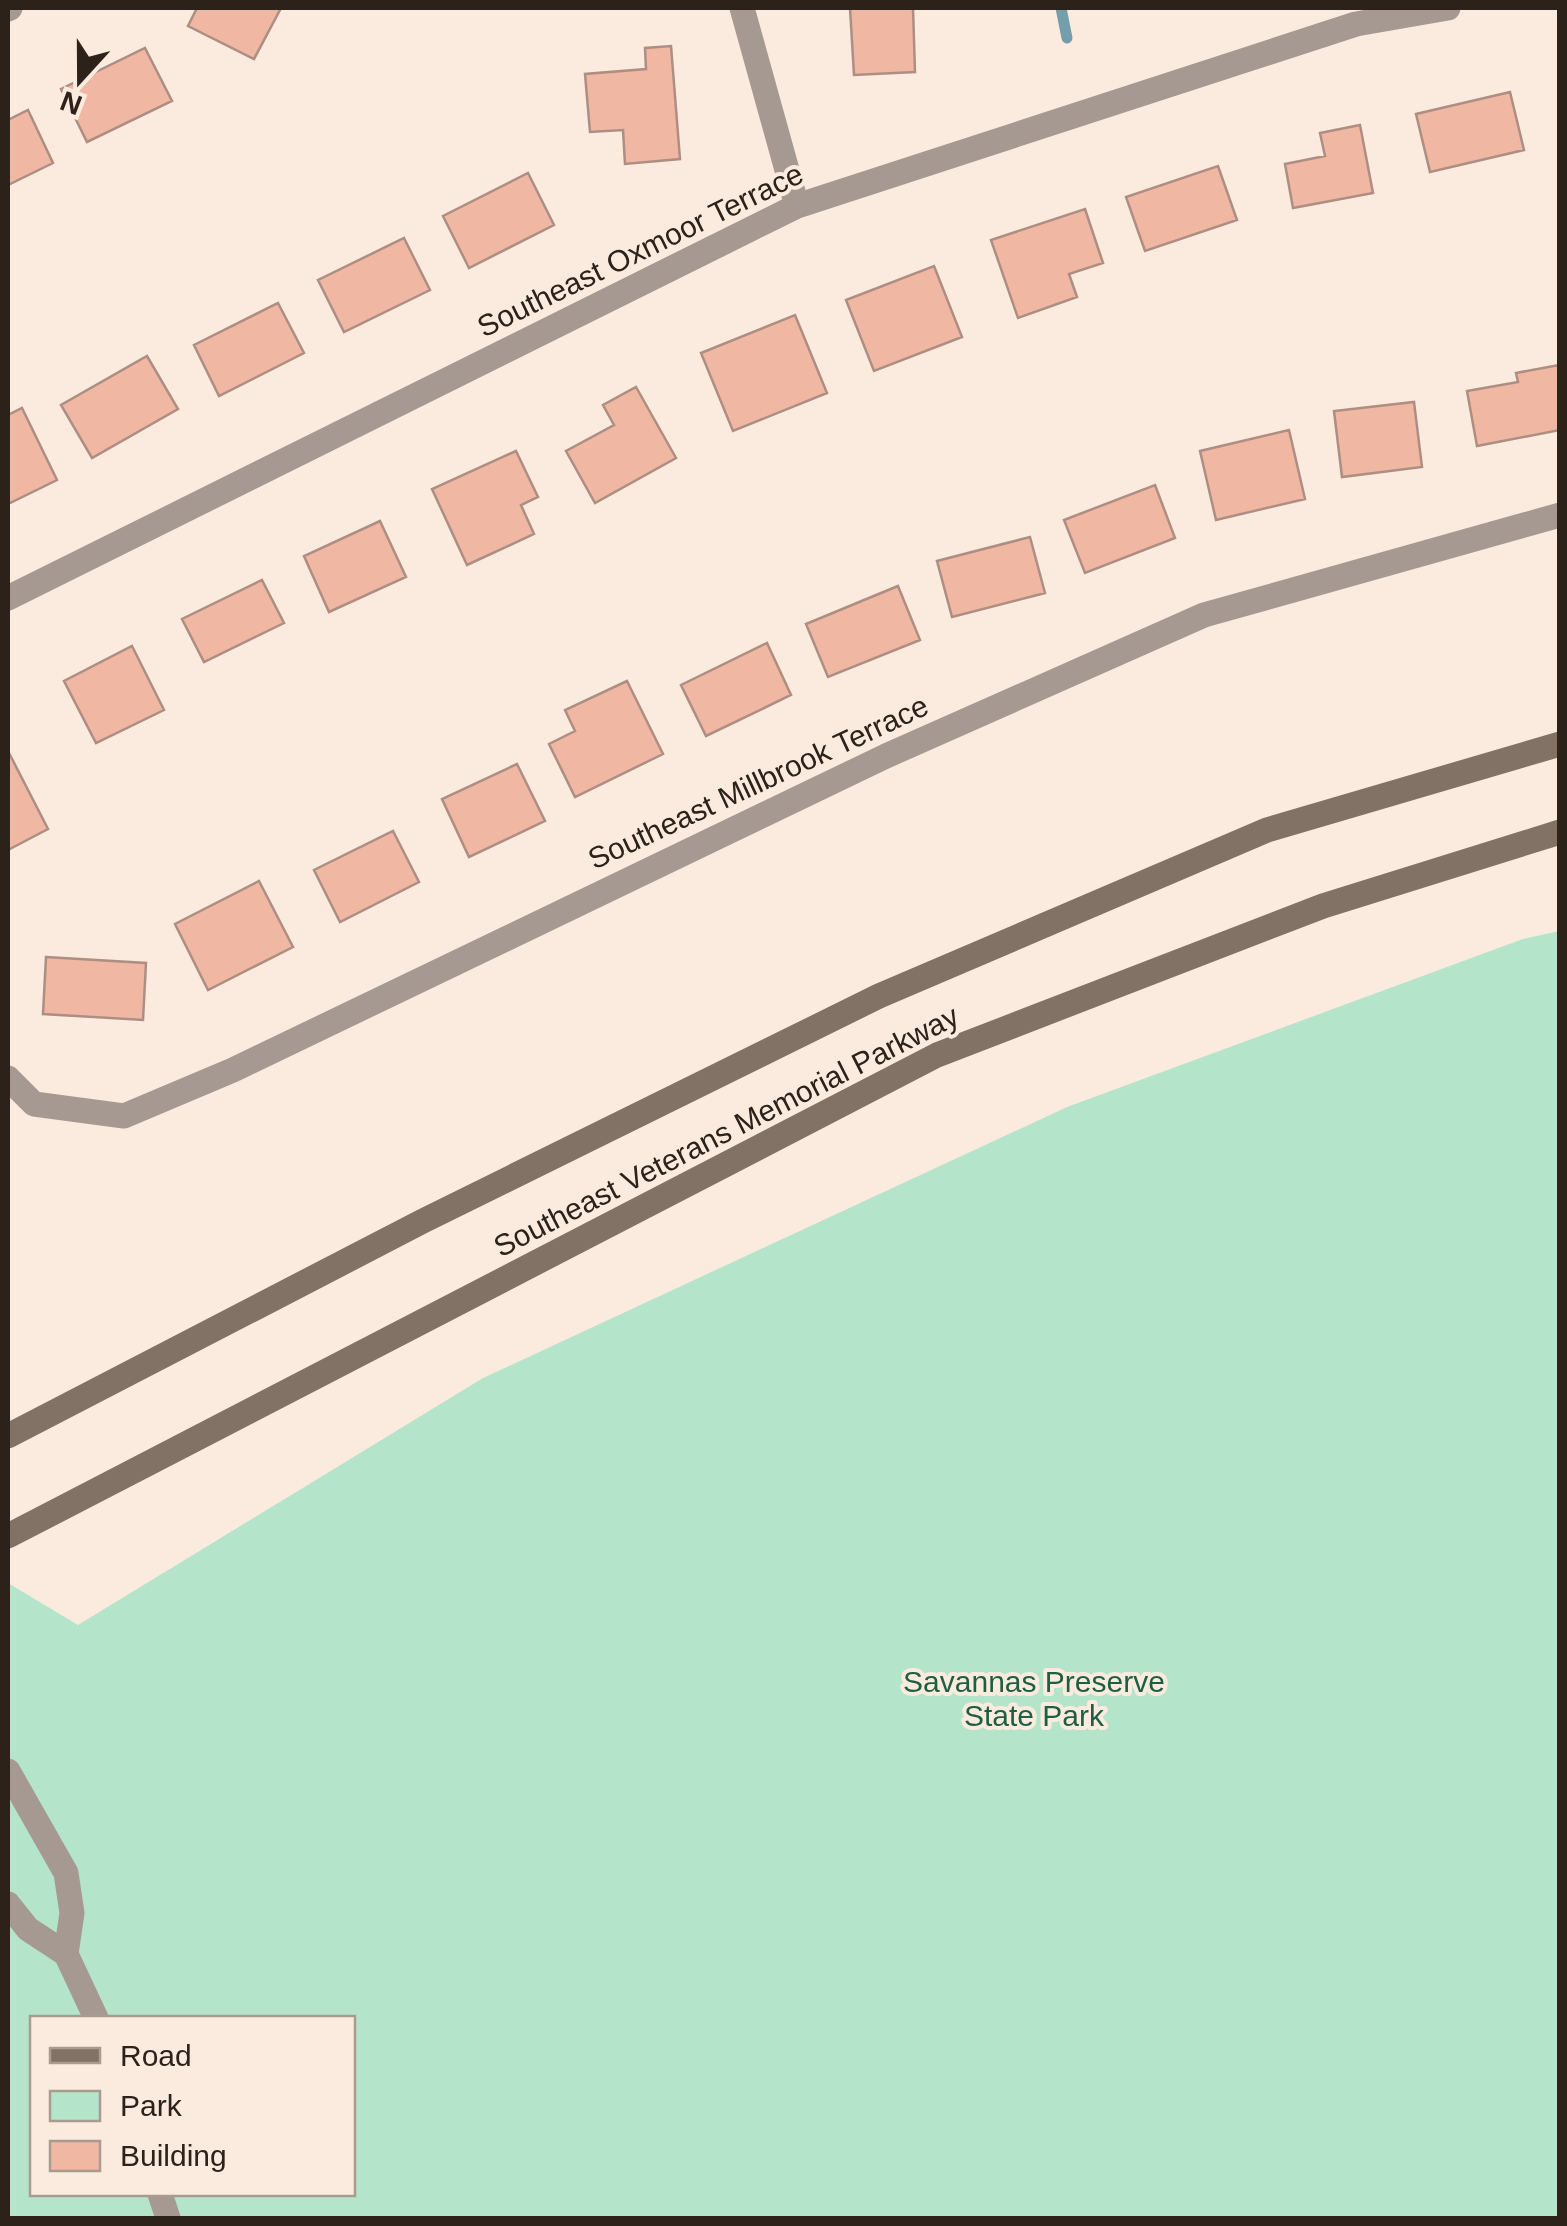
<svg xmlns="http://www.w3.org/2000/svg" width="1567" height="2226" viewBox="0 0 1567 2226" font-family="Helvetica,sans-serif">
<style>
.green{fill:#b4e4ca;fill-rule:evenodd}
.lines{fill:none;stroke-linecap:round;stroke-linejoin:round}
.stream{stroke:#749eab;stroke-width:11}
.building{fill:#f0b7a3;stroke:#ae8e83;stroke-width:2.5}
.street{stroke:#a59991;stroke-width:25}
.secondary{stroke:#827165;stroke-width:25}
.labels{text-anchor:middle;dominant-baseline:central;stroke-width:8;stroke-linejoin:round;paint-order:stroke}
.street-label{font-size:30px;fill:#2c221a;stroke:#fbebde}
.park-label{font-size:30px;fill:#1d5f43;stroke:#fbebde}
</style>
<rect width="100%" height="100%" fill="#fbebde"/>
<path class="green" d="M1559,931V2218H8V1583L78,1625L483,1378L1067,1107L1523,939ZM32,2018H352V2194H32Z"/>
<g class="lines">
<path class="stream" d="M1061,8L1067,38"/>
</g>
<path class="building" d="M197,8H281L254,59L188,26Z
M850,8H913L915,72L854,75Z
M671,46L680,159L625,164L623,130L590,132L585,74L646,69L645,48Z
M145,48L172,101L87,142L61,89Z
M1510,92L1524,150L1430,172L1416,114Z
M28,110L53,163L8,185V120Z
M1360,125L1373,193L1293,208L1285,164L1325,156L1320,133Z
M1218,166L1237,220L1145,251L1126,197Z
M528,173L554,225L469,268L443,216Z
M1085,209L1103,263L1069,274L1077,297L1018,318L991,240Z
M404,238L430,290L344,332L318,280Z
M934,266L962,337L874,371L846,300Z
M278,303L304,353L219,396L194,345Z
M795,315L827,393L733,431L701,353Z
M147,356L178,409L92,458L61,405Z
M1559,365L1560,430L1477,446L1467,391L1518,382L1516,373Z
M636,387L676,458L595,503L566,451L614,425L603,405Z
M1414,402L1422,467L1342,477L1334,411Z
M22,408L57,480L8,504V415Z
M1289,430L1305,499L1216,520L1200,451Z
M516,451L538,497L521,505L534,534L467,565L432,489Z
M1155,485L1175,538L1085,573L1064,520Z
M380,521L406,577L329,612L304,556Z
M1030,537L1045,593L952,617L937,561Z
M262,580L284,623L204,662L182,619Z
M898,586L920,640L828,677L806,624Z
M767,643L791,695L706,736L681,685Z
M132,646L164,710L96,743L64,681Z
M627,681L663,754L575,797L549,744L575,731L565,710Z
M8,751L48,829L8,850Z
M517,764L545,821L469,857L442,799Z
M393,831L419,882L340,922L314,870Z
M259,881L293,947L208,990L175,924Z
M46,957L146,963L143,1020L43,1014Z"/>
<g class="lines">
<path class="street" d="M742,8L797,206
M8,9L10,8
M8,598L797,206L1356,24L1448,8
M8,1078L34,1104L124,1116L233,1070L886,756L1204,615L1560,515
M8,1771L66,1873L72,1913L66,1954
M8,1904L28,1929L66,1954L96,2018
M160,2194L168,2218"/>
<path class="secondary" d="M8,1436L423,1221L879,996L1267,830L1560,744
M8,1536L937,1055L1323,906L1560,832"/>
</g>
<g class="labels">
<g class="street-label">
<text transform="translate(640 250) rotate(-26)">Southeast Oxmoor Terrace</text>
<text transform="translate(758 782) rotate(-25)">Southeast Millbrook Terrace</text>
<text transform="translate(726 1131) rotate(-27)">Southeast Veterans Memorial Parkway</text>
</g>
<g class="park-label">
<text x="1034" y="1681">Savannas Preserve<tspan x="1034" dy="34">State Park</tspan></text>
</g>
</g>
<rect width="1567" height="2226" fill="none" stroke="#2c221a" stroke-width="20"/>
<rect x="30" y="2016" width="325" height="180" fill="#fbebde" stroke="#a89b90" stroke-width="2.5"/>
<rect x="50" y="2048" width="50" height="15" fill="#827165" stroke="#a89b90" stroke-width="2.5"/>
<text x="120" y="2066" font-size="30" fill="#2c221a">Road</text>
<rect x="50" y="2091" width="50" height="30" fill="#b4e4ca" stroke="#a89b90" stroke-width="2.5"/>
<text x="120" y="2116" font-size="30" fill="#2c221a">Park</text>
<rect x="50" y="2141" width="50" height="30" fill="#f0b7a3" stroke="#a89b90" stroke-width="2.5"/>
<text x="120" y="2166" font-size="30" fill="#2c221a">Building</text>
<g transform="translate(80 80) rotate(201)" stroke="#fbebde" stroke-width="8" paint-order="stroke">
<path d="M0-8L18 38L0 25L-18 38Z" fill="#2c221a"/>
<text y="-15" font-size="28" font-weight="bold" text-anchor="middle" fill="#2c221a">N</text>
</g>
</svg>
